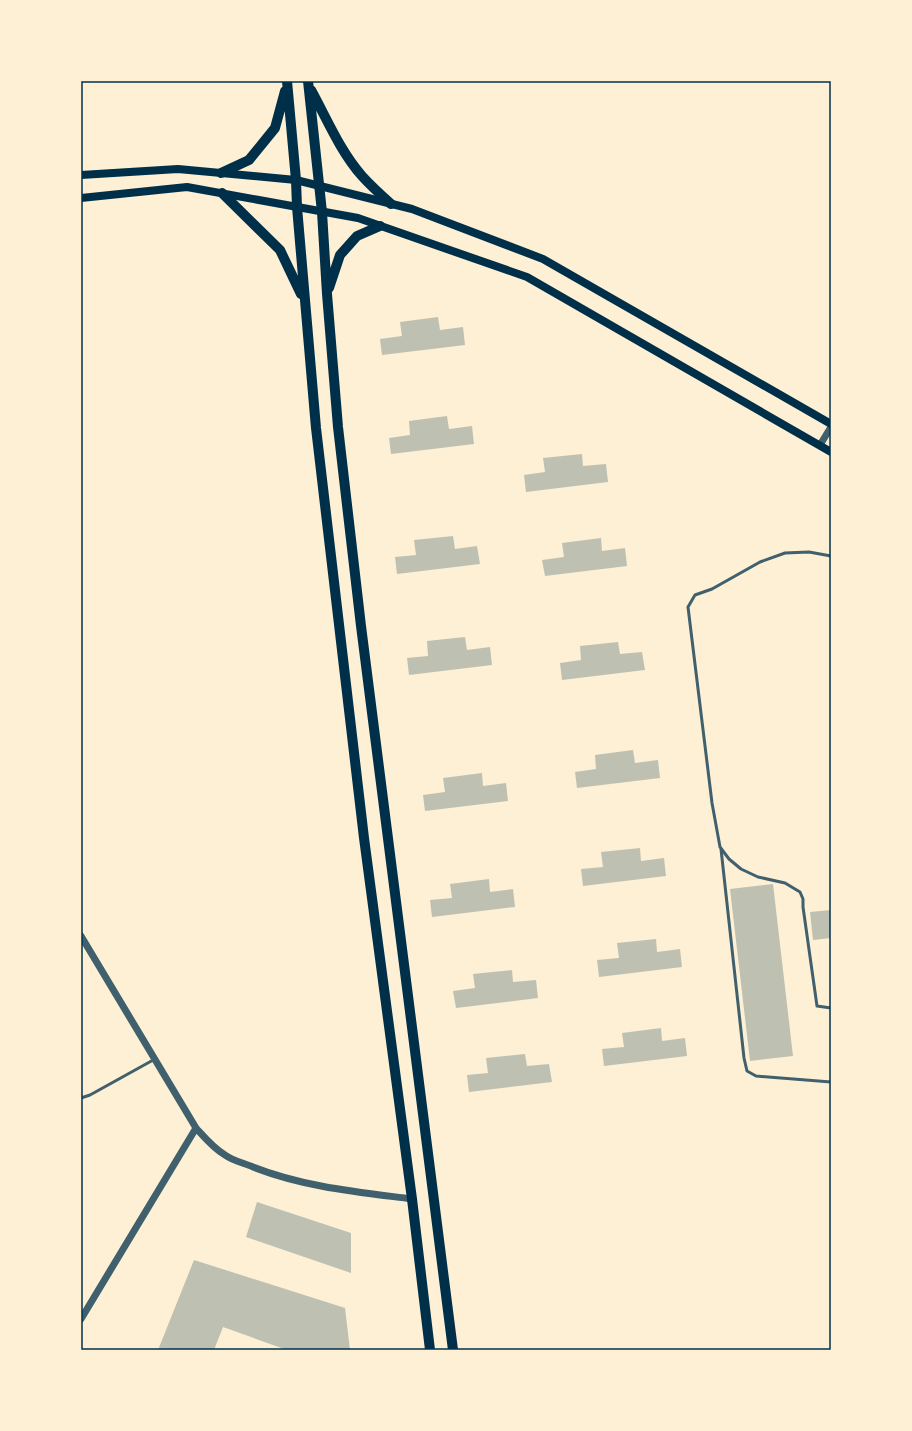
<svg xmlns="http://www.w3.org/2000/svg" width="912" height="1431" viewBox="0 0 912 1431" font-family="Figtree,sans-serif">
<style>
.building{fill:#bec0b2}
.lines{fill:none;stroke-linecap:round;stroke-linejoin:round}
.service{stroke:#3f606c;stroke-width:3}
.tertiary{stroke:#3f606c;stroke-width:7}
.secondary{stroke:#003049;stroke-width:8}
.primary{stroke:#003049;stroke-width:10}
.neatline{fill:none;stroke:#003049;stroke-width:1.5}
</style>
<rect width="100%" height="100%" fill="#fdf0d5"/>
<path class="building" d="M438,317L440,330L463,327L465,345L382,355L380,339L402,336L400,322Z
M447,416L449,429L472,426L474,444L391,454L389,438L410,435L409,421Z
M582,454L583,466L606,464L608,482L526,492L524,475L545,472L543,458Z
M453,536L455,549L477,546L480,564L397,574L395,557L416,555L414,540Z
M601,538L602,551L625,548L627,566L545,576L542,560L564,557L562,543Z
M465,637L467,650L490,647L492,665L409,675L407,658L428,656L427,641Z
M618,642L620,654L642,652L645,670L562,680L560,663L581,660L580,646Z
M633,750L635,763L658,760L660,778L577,788L575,772L596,769L595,755Z
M482,773L483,786L506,783L508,801L425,811L423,795L445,792L443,778Z
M640,848L641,861L664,858L666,876L583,886L581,869L603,867L601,852Z
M489,879L490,892L513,889L515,907L432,917L430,900L452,898L450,884Z
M773,884L793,1056L750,1061L730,889Z
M831,910V938L813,940L810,912Z
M656,939L657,952L680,949L682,967L599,977L597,960L619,958L617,943Z
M512,970L513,982L536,980L538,998L456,1008L453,991L475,988L473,974Z
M661,1028L662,1041L685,1038L687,1056L604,1066L602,1049L624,1047L622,1033Z
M525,1054L527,1066L549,1064L552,1082L469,1092L467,1075L488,1073L486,1058Z
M257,1202L351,1233V1273L246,1237Z
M194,1260L345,1308L350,1350H287L223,1327L214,1350H158Z"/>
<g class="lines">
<path class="service" d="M831,556L809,552L785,553L760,562L712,589L695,595L688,607L712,803L720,847L729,859L741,869L758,877L785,883L800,892L803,899V907L817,1006L831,1008
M721,849L744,1058L747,1071L756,1076L831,1082
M81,1098L90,1095L155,1059"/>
<path class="tertiary" d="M820,445L831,427
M81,936L196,1128C205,1138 213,1148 225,1155C233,1161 244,1163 253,1167C304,1187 358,1192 412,1199
M81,1319L196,1128"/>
<path class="secondary" d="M81,175L178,169L296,180L412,209L543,259L831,424
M81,198L187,187L358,218L527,277L831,452"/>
<path class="primary" d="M287,81L296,180L297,207L316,428L364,838L412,1199L430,1350
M308,81L322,212L327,294L338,427L361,626L453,1350
M311,90C327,119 340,151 362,176C371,186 381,195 391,204
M221,173L249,160L275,128L285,91
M222,193L280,250L301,294
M329,288L340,255L357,236L380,226"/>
</g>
<rect width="912" height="1431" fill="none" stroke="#fdf0d5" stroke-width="164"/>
<rect x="82" y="82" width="748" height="1267" class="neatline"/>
</svg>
